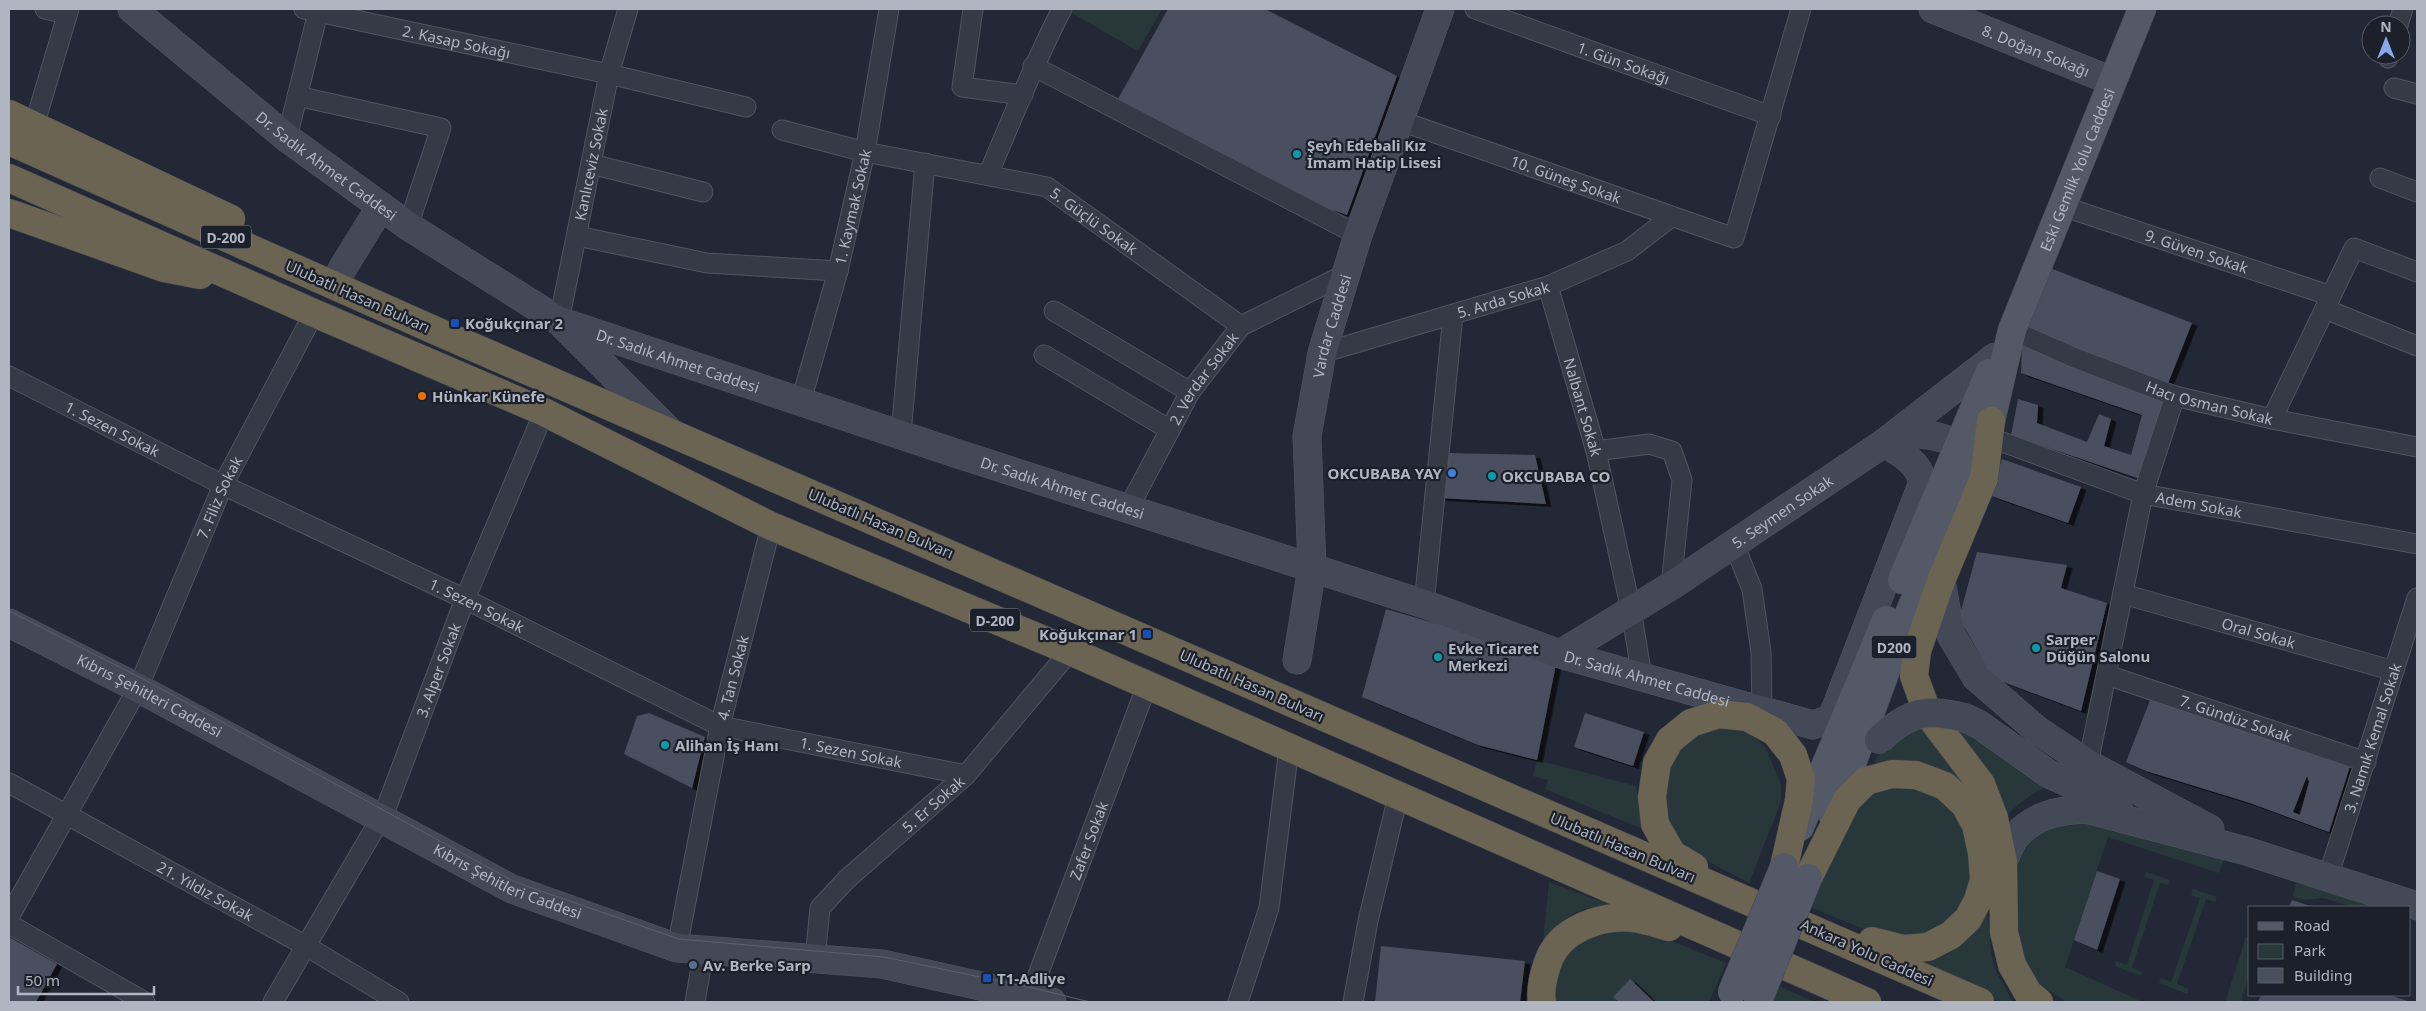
<svg xmlns="http://www.w3.org/2000/svg" width="2426" height="1011" viewBox="0 0 2426 1011" font-family="'Noto Sans',sans-serif">
<style>
.green{fill:#28383a}
.building{fill:#484f5f;fill-rule:evenodd;filter:url(#shadow)}
.lines{fill:none;stroke-linecap:round;stroke-linejoin:round}
.street-casing{stroke:#505560;stroke-width:21}
.secondary-casing{stroke:#505560;stroke-width:29}
.primary-casing{stroke:#3f444f;stroke-width:29}
.highway-casing{stroke:#3d424d;stroke-width:29}
.street{stroke:#353b46;stroke-width:19}
.secondary{stroke:#444958;stroke-width:28}
.primary{stroke:#535966;stroke-width:28}
.highway{stroke:#6b6453;stroke-width:28}
.tram{stroke:#5a606f;stroke-width:1}
.secondary-bridge-casing{stroke:#505560;stroke-width:29;stroke-linecap:butt}
.primary-bridge-casing{stroke:#3f444f;stroke-width:29;stroke-linecap:butt}
.secondary-bridge{stroke:#444958;stroke-width:28}
.primary-bridge{stroke:#535966;stroke-width:28}
.culture-dot{fill:#0f9aa8;stroke:#1b202a;stroke-width:2}
.transit-dot{fill:#1a4fb4;stroke:#1b202a;stroke-width:2}
.food-dot{fill:#e8710a;stroke:#1b202a;stroke-width:2}
.shop-dot{fill:#3f7fe0;stroke:#1b202a;stroke-width:2}
.service-dot{fill:#5c6f8a;stroke:#1b202a;stroke-width:2}
.labels{text-anchor:middle;dominant-baseline:central;stroke-width:4.5;stroke-linejoin:round;paint-order:stroke}
.shield{fill:#1b202a;stroke:#838894;stroke-width:1}
.shield-label{font-size:14px;font-weight:bold;fill:#b0b5c2}
.street-label{font-size:15px;fill:#b0b5c2;stroke:#1b202a}
.poi-label{font-size:15px;font-weight:bold;fill:#b0b5c2;stroke:#1b202a;text-anchor:start}
</style>
<defs>
<filter id="shadow"><feDropShadow dx="5.5" dy="3" stdDeviation="0" flood-color="#0009"/></filter>
</defs>
<rect width="100%" height="100%" fill="#222835"/>
<path class="green" d="M1070,9H1162L1138,51L1068,11Z
M1942,712L2062,779C2038,789 2020,801 2002,820Z
M1921,718L1963,783L1941,773L1880,765L1874,762L1882,748Z
M1720,727L1742,729L1754,736L1766,749L1781,784V802L1749,883L1682,848L1664,815L1663,771L1686,737Z
M1537,760L1636,786L1645,830L1545,789L1548,780L1533,776Z
M1902,785L1924,790L1943,801L1966,832L1972,879L1966,899L1956,916L1923,938L1876,934L1805,905C1822,868 1842,803 1883,788C1889,786 1896,786 1902,785Z
M2070,816L2225,856L2219,873L2108,837L2065,967L2143,1002H2067L2031,979L2015,940L2011,866L2021,838Z
M2146,872L2170,880L2169,885L2160,883L2132,967L2142,972L2141,976L2115,966L2116,961L2127,965L2154,880L2144,877Z
M2297,880L2384,907H2354L2323,898L2303,900L2293,897Z
M1549,882L1610,905C1576,908 1566,915 1543,941Z
M2193,889L2217,897L2215,902L2206,899L2177,984L2189,989L2187,994L2159,983L2161,978L2171,982L2200,898L2191,895Z
M1987,906L1991,952L1996,972L2013,1002C1984,1002 1944,978 1917,966C1954,954 1971,942 1987,906Z
M1610,925L1652,933L1726,963L1709,1002H1554L1558,963L1573,943Z
M2246,937H2250V972L2241,1002H2225Z
M1776,985L1815,1002H1769Z"/>
<path class="building" d="M1168,9H1265L1397,76L1347,215L1330,209L1118,99Z
M2050,268L2192,323L2167,386L2026,332Z
M2022,344L2167,402L2143,480L2011,435L2018,399L2038,405L2037,423L2087,442L2099,414L2111,419L2104,446L2131,455L2142,415L2021,373Z
M1448,453L1535,455L1546,504L1440,498Z
M2002,459L2081,487L2068,523L1989,495Z
M1977,552L2067,565L2061,588L2107,603L2081,711L1993,678L1959,618Z
M1386,609L1557,659L1537,760L1478,745L1362,697Z
M2152,695L2352,760L2329,832L2250,803L2146,771L2126,762ZM2307,776L2309,782L2300,815L2293,812Z
M649,713L705,737L692,788L624,754L637,716Z
M1585,713L1644,732L1633,766L1574,747Z
M2097,871L2120,879L2097,950L2074,940Z
M2292,900L2313,907H2289Z
M9,937L57,964L36,1002H9Z
M1381,946L1525,961L1520,1002H1375Z
M1630,979L1654,1002H1619L1613,997Z
M2261,995H2389L2411,1002H2258Z"/>
<g class="lines">
<defs>
<g id="street">
<path d="M45,9L66,14"/>
<path id="s1" d="M304,9L609,74L746,107"/>
<path d="M973,9L962,87L1023,95"/>
<path id="s2" d="M1475,9L1771,116"/>
<path d="M2398,25L2403,9"/>
<path d="M2388,58L2389,55"/>
<path d="M1033,66L1358,235"/>
<path d="M2394,88L2417,94"/>
<path d="M297,96L441,128L408,226"/>
<path id="s3" d="M1398,120L1734,238L1801,9"/>
<path d="M34,126L69,9"/>
<path id="s4" d="M782,130L865,152L1047,187L1241,326"/>
<path d="M287,138L318,12"/>
<path d="M591,164L703,192"/>
<path d="M988,175C1012,119 1034,63 1062,9"/>
<path d="M2380,178L2417,192"/>
<path id="s5" d="M2062,206L2331,296"/>
<path d="M577,236L707,263L838,271"/>
<path id="s6" d="M1548,286L1596,451L1631,610L1642,677"/>
<path d="M2325,309L2417,346"/>
<path d="M1054,311L1190,392"/>
<path id="s7" d="M559,321L609,74L628,9"/>
<path id="s8" d="M2012,330L2075,358L2175,396L2272,419L2417,447"/>
<path id="s9" d="M1322,353L1548,286L1627,251L1671,217"/>
<path d="M1044,355L1170,430"/>
<path id="s10" d="M9,376L223,485L465,599L720,726L966,775"/>
<path id="s11" d="M801,401L838,271L865,152L889,9"/>
<path d="M2272,419L2354,248L2417,272"/>
<path d="M901,434L925,163"/>
<path id="s12" d="M1989,437L2143,494L2417,544"/>
<path d="M1596,451L1649,444L1672,451L1682,480L1671,586"/>
<path id="s13" d="M1128,509L1190,392L1241,326L1346,274"/>
<path d="M1734,544L1752,589L1761,652L1762,711"/>
<path id="s14" d="M2123,594L2394,671"/>
<path d="M1424,604L1453,315"/>
<path id="s15" d="M2107,675L2366,762"/>
<path d="M2088,764L2143,494L2175,396"/>
<path id="s16" d="M9,783L306,946L399,1002"/>
<path id="s17" d="M2328,877L2417,598"/>
<path id="s18" d="M9,917L138,688L223,485L314,313"/>
<path d="M9,924L145,1002"/>
<path id="s19" d="M677,948L720,726L771,526"/>
<path id="s20" d="M815,959L820,908L847,879L966,775L1070,651"/>
<path id="s21" d="M273,1002L385,811L465,599L544,412"/>
<path d="M695,1002L704,950"/>
<path id="s22" d="M1030,1002L1033,988L1147,685"/>
<path d="M1238,1002L1269,908L1289,748"/>
<path d="M1353,1002L1368,921L1398,796"/>
</g>
<g id="secondary">
<path id="s23" d="M132,9L287,138L408,226L559,321L955,453L1424,604L1560,654L1813,725L1832,718L1923,482C1918,462 1901,453 1884,443"/>
<path id="s24" d="M1933,9L2112,81"/>
<path d="M341,271L381,206"/>
<path d="M564,326L670,432"/>
<path d="M1894,436C1918,432 1937,434 1959,445"/>
<path d="M1941,581L1951,635L1976,677L2037,730L2088,764L2210,829"/>
<path id="s25" d="M9,623L138,688L512,889L677,948L882,964L1052,1002"/>
<path id="s26" d="M1560,654L1671,586L1884,443L1995,357"/>
<path id="s27" d="M1297,660L1312,568L1307,436L1322,353L1358,235L1440,9"/>
<path d="M1966,718L1980,725L2049,774L2118,805"/>
<path d="M2003,862C2006,855 2010,844 2015,837C2034,815 2059,810 2086,809L2246,851L2417,906"/>
</g>
<g id="primary">
<path d="M1902,580L1989,373"/>
<path id="s28" d="M1833,816L1893,651L1991,421L2012,330L2142,9"/>
<path d="M1800,827L1886,620"/>
</g>
<path id="highway" d="M9,114L231,219
M9,141L443,334L1980,1002
M9,178L314,313L544,412L771,526L1070,651L1867,1002
M9,213L164,268L200,275
M1991,421L1984,478L1941,581L1917,651L1914,676L1928,714L1981,784L1994,818L2003,862L2004,932L2012,965L2028,993L2039,1002
M1694,867L1672,854L1655,824L1652,797L1657,763L1670,740L1691,723L1719,714L1747,717L1775,732L1793,755L1801,779L1799,800L1784,867
M1808,878L1847,800L1866,781L1892,774L1916,775L1945,786L1965,805L1976,825L1982,853L1984,880L1978,900L1968,919L1951,935L1928,947L1903,949L1872,941
M1542,1002C1540,990 1543,977 1547,965C1558,928 1604,913 1639,919C1649,921 1659,924 1669,927"/>
</defs>
<use href="#street" class="street-casing"/>
<use href="#secondary" class="secondary-casing"/>
<use href="#primary" class="primary-casing"/>
<use href="#highway" class="highway-casing"/>
<use href="#street" class="street"/>
<use href="#secondary" class="secondary"/>
<use href="#primary" class="primary"/>
<use href="#highway" class="highway"/>
<path class="tram" d="M9,611L143,679L515,882L679,939L884,957L1033,988L1090,1002"/>
<defs>
<path id="secondary-bridge" d="M1879,740C1909,711 1927,708 1966,718"/>
<path id="primary-bridge" d="M1732,992L1784,867
M1758,1001L1808,878"/>
</defs>
<use href="#secondary-bridge" class="secondary-bridge-casing"/>
<use href="#primary-bridge" class="primary-bridge-casing"/>
<use href="#secondary-bridge" class="secondary-bridge"/>
<use href="#primary-bridge" class="primary-bridge"/>
</g>
<g class="culture-dot">
<circle cx="1297" cy="154" r="5"/>
<circle cx="1492" cy="476" r="5"/>
<circle cx="2036" cy="648" r="5"/>
<circle cx="1438" cy="657" r="5"/>
<circle cx="665" cy="745" r="5"/>
</g>
<g class="transit-dot">
<rect x="450" y="318" width="10" height="10" rx="2.5"/>
<rect x="1142" y="629" width="10" height="10" rx="2.5"/>
<rect x="982" y="973" width="10" height="10" rx="2.5"/>
</g>
<circle class="food-dot" cx="422" cy="396" r="5"/>
<circle class="shop-dot" cx="1452" cy="473" r="5"/>
<circle class="service-dot" cx="693" cy="965" r="5"/>
<g class="labels">
<g class="shield">
<rect x="201" y="225.5" width="50" height="23" rx="4"/>
<rect x="970" y="608.5" width="50" height="23" rx="4"/>
<rect x="1871.5" y="635.5" width="45" height="23" rx="4"/>
</g>
<g class="shield-label">
<text x="226" y="237">D-200</text>
<text x="995" y="620">D-200</text>
<text x="1894" y="647">D200</text>
</g>
<g class="street-label">
<text stroke="none"><textPath href="#s1" startOffset="156">2. Kasap Sokağı</textPath></text>
<text stroke="none"><textPath href="#s24" startOffset="111">8. Doğan Sokağı</textPath></text>
<text stroke="none"><textPath href="#s2" startOffset="158">1. Gün Sokağı</textPath></text>
<text stroke="none"><textPath href="#s7" startOffset="160">Kanlıceviz Sokak</textPath></text>
<text stroke="none"><textPath href="#s23" startOffset="250">Dr. Sadık Ahmet Caddesi</textPath></text>
<text stroke="none"><textPath href="#s28" startOffset="692">Eski Gemlik Yolu Caddesi</textPath></text>
<text stroke="none"><textPath href="#s3" startOffset="178">10. Güneş Sokak</textPath></text>
<text stroke="none"><textPath href="#s11" startOffset="201">1. Kaymak Sokak</textPath></text>
<text stroke="none"><textPath href="#s4" startOffset="329">5. Güçlü Sokak</textPath></text>
<text stroke="none"><textPath href="#s5" startOffset="142">9. Güven Sokak</textPath></text>
<text transform="translate(358 296) rotate(24)">Ulubatlı Hasan Bulvarı</text>
<text stroke="none"><textPath href="#s9" startOffset="189">5. Arda Sokak</textPath></text>
<text stroke="none"><textPath href="#s27" startOffset="338">Vardar Caddesi</textPath></text>
<text stroke="none"><textPath href="#s23" startOffset="655">Dr. Sadık Ahmet Caddesi</textPath></text>
<text stroke="none"><textPath href="#s13" startOffset="151">2. Verdar Sokak</textPath></text>
<text stroke="none"><textPath href="#s8" startOffset="211">Hacı Osman Sokak</textPath></text>
<text stroke="none"><textPath href="#s6" startOffset="126">Nalbant Sokak</textPath></text>
<text stroke="none"><textPath href="#s10" startOffset="116">1. Sezen Sokak</textPath></text>
<text stroke="none"><textPath href="#s23" startOffset="1060">Dr. Sadık Ahmet Caddesi</textPath></text>
<text stroke="none"><textPath href="#s18" startOffset="470">7. Filiz Sokak</textPath></text>
<text stroke="none"><textPath href="#s12" startOffset="221">Adem Sokak</textPath></text>
<text stroke="none"><textPath href="#s26" startOffset="264">5. Seymen Sokak</textPath></text>
<text transform="translate(881 523) rotate(23)">Ulubatlı Hasan Bulvarı</text>
<text stroke="none"><textPath href="#s10" startOffset="521">1. Sezen Sokak</textPath></text>
<text stroke="none"><textPath href="#s14" startOffset="141">Oral Sokak</textPath></text>
<text stroke="none"><textPath href="#s21" startOffset="372">3. Alper Sokak</textPath></text>
<text stroke="none"><textPath href="#s19" startOffset="276">4. Tan Sokak</textPath></text>
<text stroke="none"><textPath href="#s23" startOffset="1675">Dr. Sadık Ahmet Caddesi</textPath></text>
<text transform="translate(1252 685) rotate(24)">Ulubatlı Hasan Bulvarı</text>
<text stroke="none"><textPath href="#s25" startOffset="158">Kıbrıs Şehitleri Caddesi</textPath></text>
<text stroke="none"><textPath href="#s15" startOffset="136">7. Gündüz Sokak</textPath></text>
<text stroke="none"><textPath href="#s17" startOffset="146">3. Namık Kemal Sokak</textPath></text>
<text stroke="none"><textPath href="#s10" startOffset="926">1. Sezen Sokak</textPath></text>
<text stroke="none"><textPath href="#s20" startOffset="205">5. Er Sokak</textPath></text>
<text stroke="none"><textPath href="#s22" startOffset="172">Zafer Sokak</textPath></text>
<text transform="translate(1623 847) rotate(23)">Ulubatlı Hasan Bulvarı</text>
<text stroke="none"><textPath href="#s25" startOffset="562">Kıbrıs Şehitleri Caddesi</textPath></text>
<text stroke="none"><textPath href="#s16" startOffset="224">21. Yıldız Sokak</textPath></text>
<text transform="translate(1867 952) rotate(24)">Ankara Yolu Caddesi</text>
</g>
<g class="poi-label">
<text x="1307" y="145">Şeyh Edebali Kız<tspan x="1307" dy="17">İmam Hatip Lisesi</tspan></text>
<text x="465" y="323">Koğukçınar 2</text>
<text x="432" y="396">Hünkar Künefe</text>
<text x="1442" y="473" text-anchor="end">OKCUBABA YAY</text>
<text x="1502" y="476">OKCUBABA CO</text>
<text x="1137" y="634" text-anchor="end">Koğukçınar 1</text>
<text x="2046" y="639">Sarper<tspan x="2046" dy="17">Düğün Salonu</tspan></text>
<text x="1448" y="648">Evke Ticaret<tspan x="1448" dy="17">Merkezi</tspan></text>
<text x="675" y="745">Alihan İş Hanı</text>
<text x="703" y="965">Av. Berke Sarp</text>
<text x="997" y="978">T1-Adliye</text>
</g>
</g>
<rect width="2426" height="1011" fill="none" stroke="#b0b5c2" stroke-width="20"/>
<rect x="2248" y="906" width="162" height="90" fill="#1b202a" stroke="#575c67"/>
<rect x="2258" y="922" width="25" height="8" fill="#535966" stroke="#575c67"/>
<text x="2294" y="931" font-size="15" fill="#b0b5c2">Road</text>
<rect x="2258" y="944" width="25" height="15" fill="#28383a" stroke="#575c67"/>
<text x="2294" y="956" font-size="15" fill="#b0b5c2">Park</text>
<rect x="2258" y="968" width="25" height="15" fill="#484f5f" stroke="#575c67"/>
<text x="2294" y="981" font-size="15" fill="#b0b5c2">Building</text>
<g transform="translate(2386 40)"><circle r="24" fill="#1b202a" stroke="#575c67"/>
<path d="M0-4L9 19L0 12L-9 19Z" fill="#8aa7ed"/>
<text y="-8" font-size="14" font-weight="bold" text-anchor="middle" fill="#b0b5c2">N</text>
</g>
<path d="M18 986v8h136v-8" fill="none" stroke="#b0b5c2" stroke-width="2.5"/>
<text x="25" y="986" font-size="15" fill="#b0b5c2" stroke="#1b202a" stroke-width="4" paint-order="stroke">50 m</text>
</svg>
